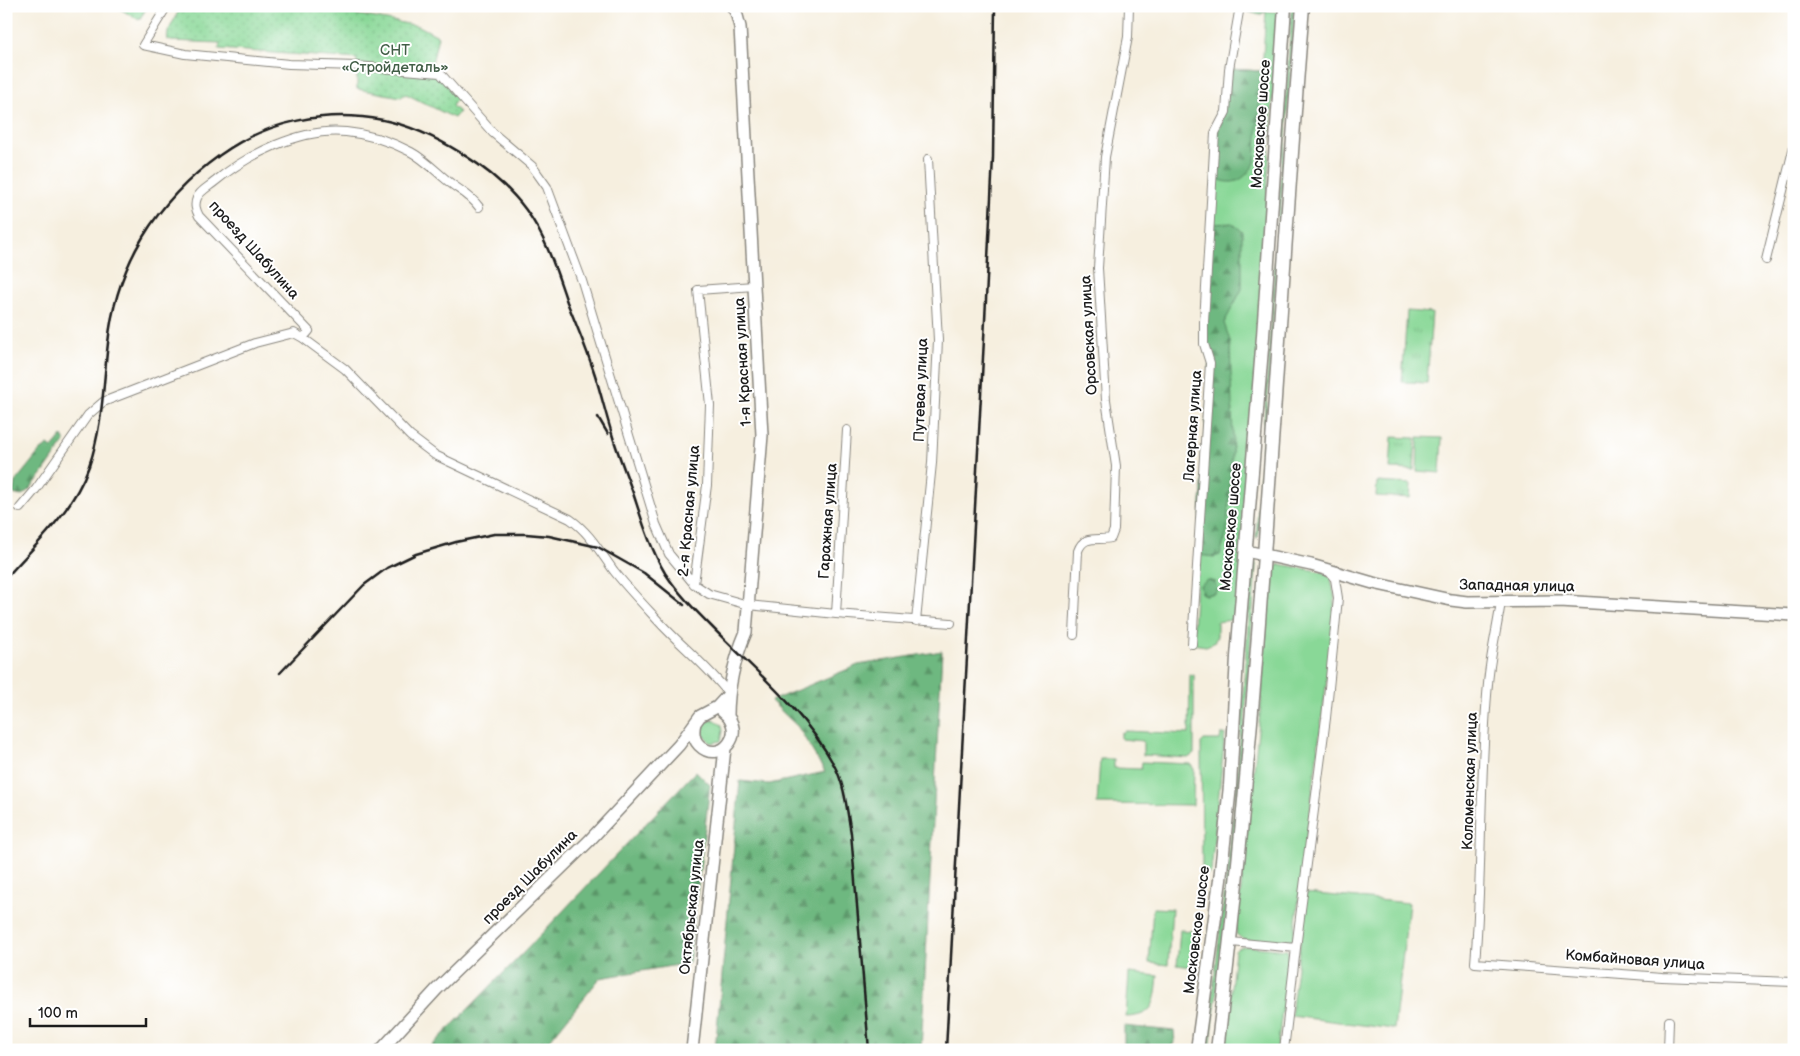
<svg xmlns="http://www.w3.org/2000/svg" width="1800" height="1056" viewBox="0 0 1800 1056" font-family="'Balsamiq Sans',sans-serif">
<style>
.grass{fill:#89d897;stroke:#527a5a}
.forest{fill:url(#forest-firs);stroke:#456a4e}
.park{fill:url(#park-tufts);stroke:#527a5a}
.garden{fill:url(#garden-dots);stroke:#527a5a}
.lines{fill:none;stroke-linecap:round;stroke-linejoin:round}
.street-casing{stroke:#89867e;stroke-width:10}
.secondary-casing{stroke:#89867e;stroke-width:14}
.primary-casing{stroke:#89867e;stroke-width:15}
.street{stroke:#fff;stroke-width:8}
.secondary{stroke:#fff;stroke-width:11}
.primary{stroke:#fff;stroke-width:12}
.rail{stroke:#1c1c1c;stroke-width:2.5}
.labels{text-anchor:middle;dominant-baseline:central;stroke-width:4;stroke-linejoin:round;paint-order:stroke}
.park-label{font-size:15px;fill:#425e47;stroke:#fff}
.street-label{font-size:15px;fill:#1c1c1c;stroke:#fff}
</style>
<defs>
<pattern id="forest-firs" width="22" height="20" patternUnits="userSpaceOnUse" patternTransform="scale(1.25)"><rect width="22" height="20" fill="#6eb880"/><path d="M5 1l3.5 6h-7zM16 11l3.5 6h-7z" fill="#5a9568"/></pattern>
<pattern id="park-tufts" width="24" height="20" patternUnits="userSpaceOnUse" patternTransform="scale(1.25)"><rect width="24" height="20" fill="#89d897"/><path d="M3 7l-1-3M5 7V3M7 7l1-3M15 17l-1-3M17 17v-4M19 17l1-3" fill="none" stroke="#76b982"/></pattern>
<pattern id="garden-dots" width="8" height="8" patternUnits="userSpaceOnUse" patternTransform="scale(1.25)"><rect width="8" height="8" fill="#89d897"/><path d="M2 2h.1M6 6h.1" fill="none" stroke="#76b982" stroke-width="1.8" stroke-linecap="round"/></pattern>
</defs>
<rect width="100%" height="100%" fill="#fff"/>
<filter id="ink" filterUnits="userSpaceOnUse"><feTurbulence type="fractalNoise" baseFrequency=".02" numOctaves="2"/><feDisplacementMap in="SourceGraphic" scale="10" xChannelSelector="R" yChannelSelector="G"/><feConvolveMatrix kernelMatrix="1 2 1 2 8 2 1 2 1" color-interpolation-filters="sRGB"/></filter>
<filter id="wash" filterUnits="userSpaceOnUse"><feTurbulence type="fractalNoise" baseFrequency=".0096" numOctaves="4" result="noise"/><feDisplacementMap in="SourceGraphic" scale="20" xChannelSelector="R" yChannelSelector="G"/><feGaussianBlur stdDeviation="1.12" result="paint"/><feColorMatrix in="noise" values="0 0 0 0 0 0 0 0 0 0 0 0 0 0 0 0 0 1.4 0 .05"/><feComposite in="paint" operator="in"/></filter>
<g filter="url(#wash)">
<rect width="100%" height="100%" fill="#f6efdf"/>
<path class="grass" d="M1292,6H1295L1258,537L1256,538Z
M1266,11L1278,12L1246,551L1240,622L1232,620L1217,622V636L1214,643L1206,646L1192,644L1210,363L1215,133L1221,123L1229,69L1262,71Z
M1418,437L1442,438L1440,473L1417,471Z
M1253,563L1256,564L1240,795L1210,1050H1206L1236,794L1252,564Z
M1279,564L1324,572L1331,578L1335,598L1328,671L1294,937L1289,942L1282,943L1244,940L1236,934L1261,704L1270,572Z
M1190,675H1194V754L1188,758L1143,755V741L1121,739V733L1126,731L1189,734Z
M1221,734H1225L1211,872L1209,874H1204L1202,871L1201,743L1204,740H1220Z
M1100,759H1114V768L1141,769L1142,762L1190,764L1194,769L1193,805L1097,804Z
M1306,893L1409,903L1394,1029L1291,1016Z
M1153,908L1172,909L1168,965L1149,963Z
M1180,930L1195,931L1192,967L1177,965Z
M1244,946L1287,950L1289,957L1277,1050H1233L1225,1047L1235,951L1238,948Z
M1129,973L1158,976C1155,1001 1156,1016 1126,1017Z"/>
<path class="forest" d="M1242,6H1267L1266,11L1260,15L1246,11Z
M1229,69L1262,71L1255,163C1243,182 1233,187 1213,177L1215,133L1221,123Z
M1232,223L1242,231V289L1224,323L1230,341L1233,438L1227,532L1220,555L1214,557L1198,555L1210,363L1204,344L1210,224Z
M62,436L65,442L43,473L30,489L21,496L13,494L15,482L40,451L48,445L52,448Z
M1207,580L1215,582L1217,588L1215,593L1205,595L1201,593L1200,585Z
M942,651L921,1050H715L740,781L769,784L825,772L798,727L771,701L858,665Z
M696,771L710,785L689,963L600,978L542,1050H428L525,951Z
M1124,1026L1174,1031L1175,1043L1166,1050H1124Z"/>
<path class="park" d="M1407,311L1432,313L1427,383L1402,382Z
M1392,437L1416,438L1414,470L1390,469Z
M1377,482L1411,484L1410,498L1376,496Z
M714,719L722,725L723,731L721,741L711,743C705,737 697,730 706,722Z"/>
<path class="garden" d="M115,6H148L139,20Z
M181,6H328L327,9L419,26L438,36L430,73L445,81L459,96L452,106L459,112L454,118L406,94L401,97L357,89V59L219,49L220,43L171,41L167,39L168,32Z"/>
</g>
<g filter="url(#ink)">
<g class="lines">
<defs>
<path id="street" d="M167,6L143,45L185,54L289,64L357,66L440,73L493,133L532,166L547,187L582,281L656,524L669,554L694,584L709,594L748,605L836,614L951,623
M1766,260L1794,146
M303,338L309,331L199,216C196,210 194,205 197,198C199,192 208,187 213,183C247,155 301,127 346,132C368,134 392,142 411,152C426,160 439,175 453,185C464,193 471,196 479,207
M20,508L36,489L88,415L103,402L255,343L294,333L303,338L345,369L410,436L435,455L570,519C590,533 600,552 614,571C626,586 639,600 652,614C676,642 706,664 729,694
M694,584L707,485L710,405L698,290L754,286
M1501,602C1497,629 1490,657 1488,684C1479,777 1483,870 1475,963L1662,977L1794,982
M836,614L847,430
M916,621L932,463L938,340L928,159
M1074,635L1078,551C1084,534 1098,541 1111,538L1114,530L1116,466L1106,400L1098,268L1105,157L1128,37L1129,6
M1192,644L1210,363L1204,344V322L1215,133L1226,112L1229,69L1240,6
M1231,942L1296,948
M1284,1050L1296,948L1326,718L1338,598L1335,579L1328,570
M1668,1050L1669,1021"/>
<path id="secondary" d="M1246,551L1311,565L1373,583L1451,600L1467,602L1560,601L1794,615
M728,716C728,687 735,658 746,632L762,435L740,27L736,12L732,6
M695,723C693,731 693,739 699,745C720,766 749,732 723,712
M381,1050L437,989L589,841L679,745L700,716L717,707L729,694
M692,1050L725,748"/>
<path id="primary" d="M1197,1050L1220,880L1230,786L1237,657L1263,336L1285,6
M1217,1050C1261,703 1275,354 1303,6"/>
</defs>
<use href="#street" class="street-casing"/>
<use href="#secondary" class="secondary-casing"/>
<use href="#primary" class="primary-casing"/>
<use href="#street" class="street"/>
<use href="#secondary" class="secondary"/>
<use href="#primary" class="primary"/>
<path class="rail" d="M598,417L608,434
M6,578C37,543 73,511 89,466C103,426 103,385 108,343C116,265 156,201 220,155C267,121 326,109 383,120C432,130 496,169 526,210C546,237 556,270 567,302C577,326 587,350 595,375C601,394 606,415 612,434C618,454 626,474 633,493C642,520 650,548 665,573C678,593 694,609 711,626C754,670 804,710 834,765C845,785 847,811 851,833L869,1050
M280,673L364,585L387,568L416,554L456,542L494,534H526L549,536L598,547L644,573L684,605
M946,1050L985,320L993,157L995,6"/>
</g>
</g>
<g class="labels">
<g class="park-label">
<text x="395" y="50">СНТ<tspan x="395" dy="17">«Стройдеталь»</tspan></text>
</g>
<g class="street-label">
<text transform="translate(1261 124) rotate(-86)">Московское шоссе</text>
<text transform="translate(254 250) rotate(48)">проезд Шабулина</text>
<text transform="translate(1089 335) rotate(-93)">Орсовская улица</text>
<text transform="translate(743 362) rotate(-93)">1-я Красная улица</text>
<text transform="translate(921 390) rotate(-88)">Путевая улица</text>
<text transform="translate(1193 426) rotate(-86)">Лагерная улица</text>
<text transform="translate(689 511) rotate(-85)">2-я Красная улица</text>
<text transform="translate(828 521) rotate(-86)">Гаражная улица</text>
<text transform="translate(1231 527) rotate(-85)">Московское шоссе</text>
<text transform="translate(1517 586) rotate(1)">Западная улица</text>
<text transform="translate(1470 781) rotate(-88)">Коломенская улица</text>
<text transform="translate(530 877) rotate(-45)">проезд Шабулина</text>
<text transform="translate(692 907) rotate(-84)">Октябрьская улица</text>
<text transform="translate(1197 930) rotate(-83)">Московское шоссе</text>
<text transform="translate(1635 960) rotate(4)">Комбайновая улица</text>
</g>
</g>
<rect width="1800" height="1056" fill="none" stroke="#fff" stroke-width="25"/>
<path d="M30 1018v8h116v-8" fill="none" stroke="#1c1c1c" stroke-width="2.5"/>
<text x="38" y="1018" font-size="15" fill="#1c1c1c" stroke="#ffffff" stroke-width="4" paint-order="stroke">100 m</text>
</svg>
